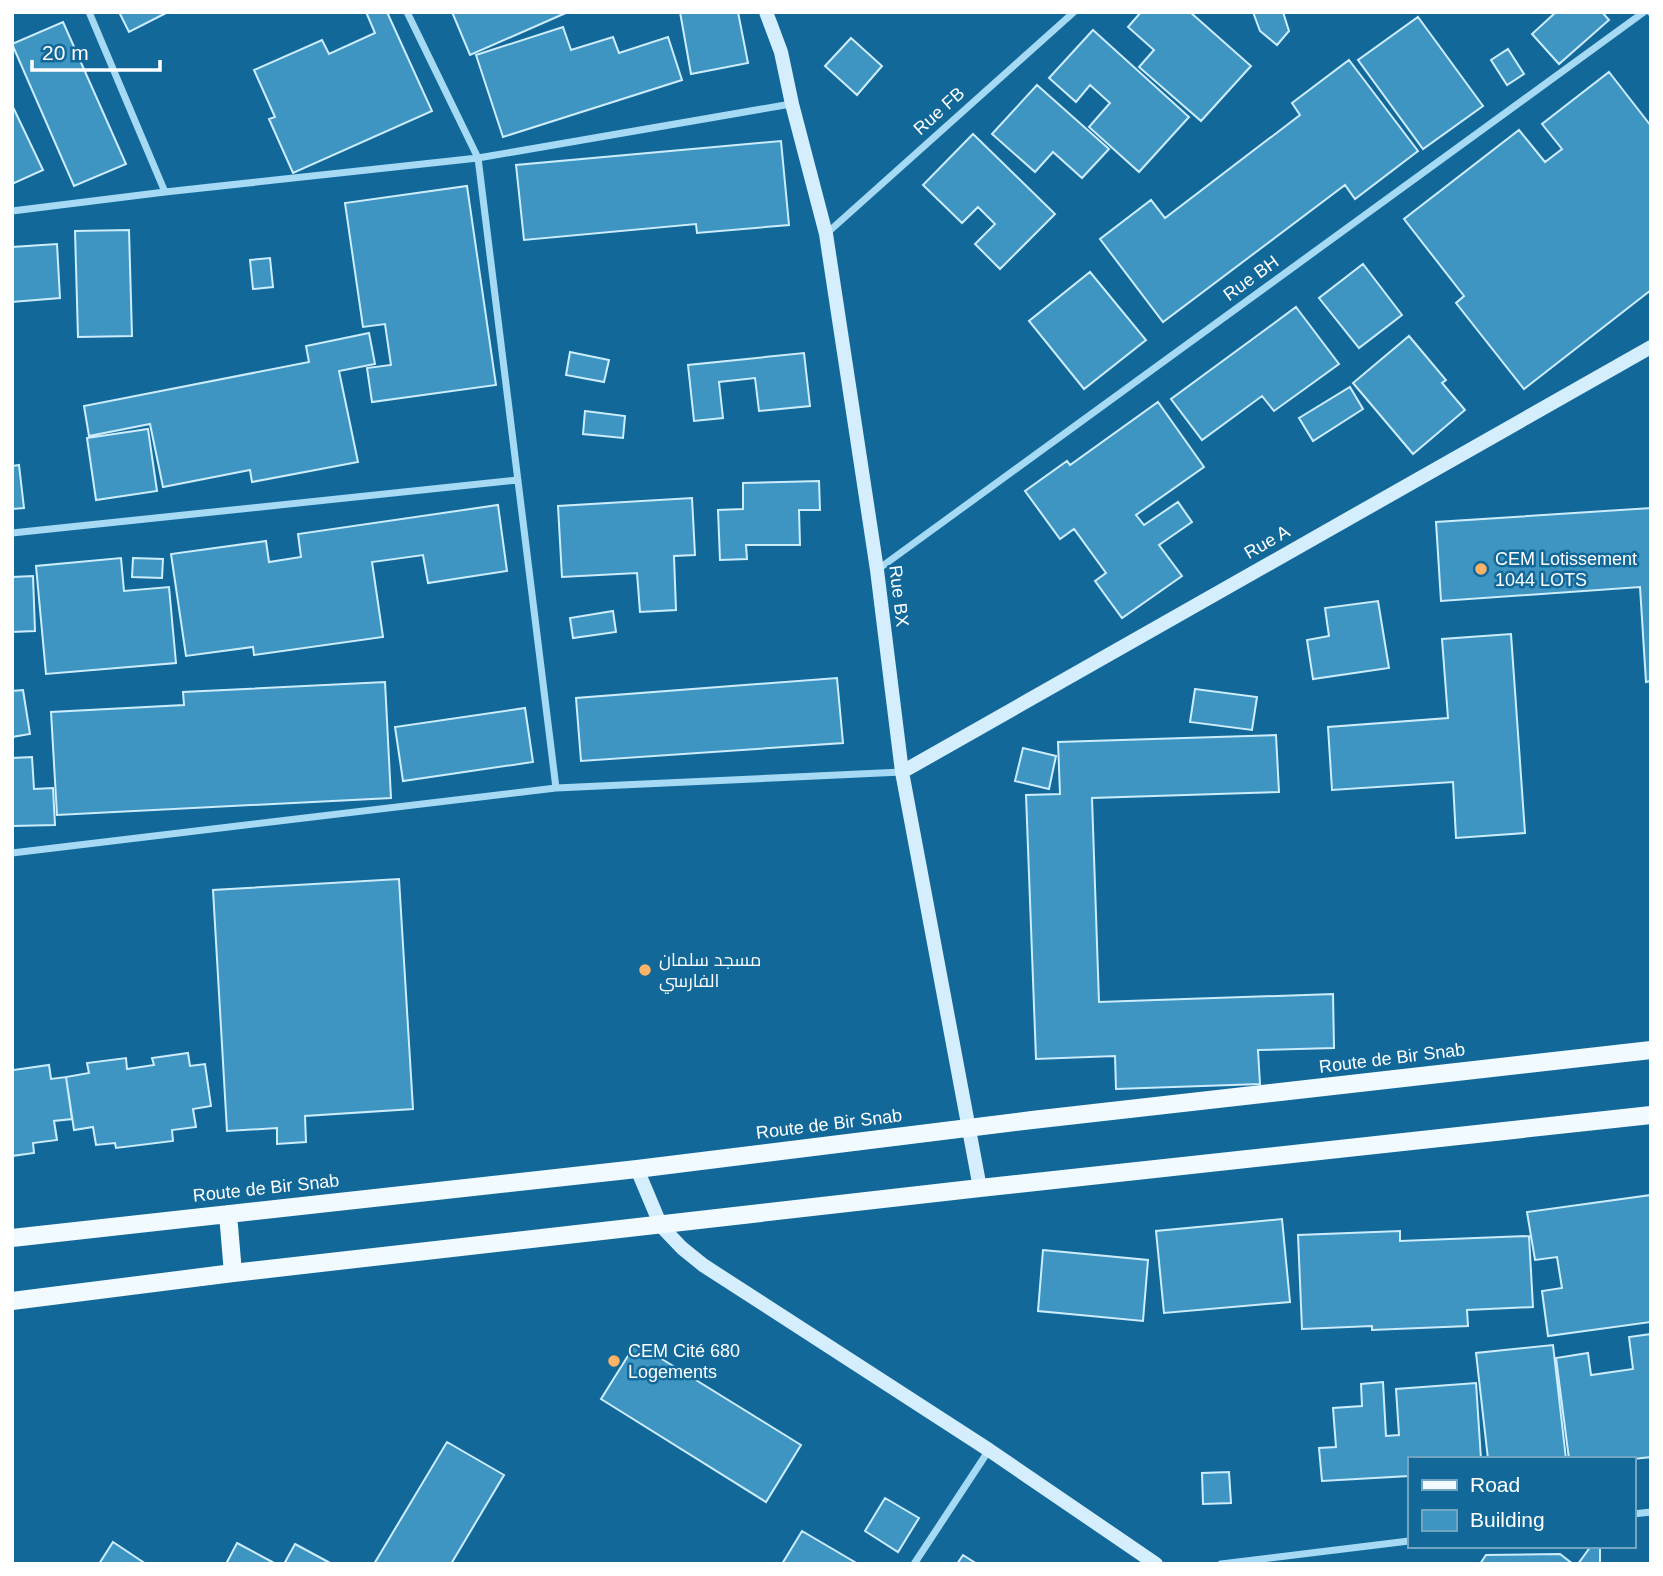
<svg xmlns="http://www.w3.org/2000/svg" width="1663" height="1576" viewBox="0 0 1663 1576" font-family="Arial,Cairo,sans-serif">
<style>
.building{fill:#3f95c2;stroke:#cdedfd;stroke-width:2}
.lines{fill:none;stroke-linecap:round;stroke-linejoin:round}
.street{stroke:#a5d9f4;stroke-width:7}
.secondary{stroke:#d5eefd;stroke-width:14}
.primary{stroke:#f1faff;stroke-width:18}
.poi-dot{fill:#ffb367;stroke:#126999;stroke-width:2.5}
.labels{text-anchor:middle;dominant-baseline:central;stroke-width:5;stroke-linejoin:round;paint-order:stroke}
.street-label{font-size:18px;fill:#fff;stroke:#126999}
.poi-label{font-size:18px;fill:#fff;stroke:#126999;text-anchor:start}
</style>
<rect width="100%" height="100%" fill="#126999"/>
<path class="building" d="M119,12H168L129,32Z
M366,12H387L432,111L293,173L269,119L275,117L254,70L322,40L329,54L375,33Z
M452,12H568L470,55Z
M680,12H738L748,63L691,74Z
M1141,12H1190L1251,66L1201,121L1139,67L1154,50L1128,27Z
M1253,12H1283L1289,31L1277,45L1260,31Z
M1556,12H1602L1609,20L1559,64L1532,34Z
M1418,17L1483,106L1423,149L1358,60Z
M63,22L126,164L74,186L12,44Z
M563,27L571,50L613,37L619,53L668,37L682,80L503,137L476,55Z
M1093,30L1189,117L1139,172L1089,127L1110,103L1090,85L1076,102L1049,78Z
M851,38L882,66L857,95L825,66Z
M1508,49L1524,74L1507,85L1491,60Z
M1349,60L1418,151L1355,199L1345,185L1163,322L1100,239L1151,200L1165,218L1300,115L1292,103Z
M1609,72L1651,126V290L1524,389L1456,303L1464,296L1404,219L1519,130L1545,162L1562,149L1542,124Z
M1037,85L1109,149L1082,178L1053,152L1035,172L992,134Z
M12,105L43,170L12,184Z
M973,134L1055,214L1000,269L975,244L995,224L978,207L962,223L923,185Z
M781,141L789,225L697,233L696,224L524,240L516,165Z
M467,186L496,385L372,402L367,368L391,365L385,324L363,327L345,203Z
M129,230L132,336L78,337L75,231Z
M57,244L60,298L12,302V247Z
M270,258L273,287L253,289L250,260Z
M1363,264L1402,315L1359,348L1319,298Z
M1090,272L1146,340L1084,389L1029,321Z
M1296,307L1339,364L1274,411L1262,396L1202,440L1171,399Z
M369,333L375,364L339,371L358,462L252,482L250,470L163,487L150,424L89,436L84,406L309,362L306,346Z
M1409,336L1446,380L1442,383L1465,410L1413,454L1353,383Z
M570,352L609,360L604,382L566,375Z
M804,353L810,406L759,411L755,378L719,382L723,418L694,421L688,365Z
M1350,387L1363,409L1313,441L1299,418Z
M1158,402L1204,467L1136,515L1144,525L1178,502L1192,522L1159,545L1182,576L1122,618L1095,581L1106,573L1074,529L1060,539L1025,491L1067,461L1070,465Z
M585,411L625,416L623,438L583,434Z
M148,429L157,491L96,500L87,438Z
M19,465L24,508L12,509V466Z
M819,481L820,510H799L800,545H746L747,559L720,560L718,510L743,509V483Z
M692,498L695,555L674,556L676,610L640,612L637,573L562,577L558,506Z
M498,505L507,571L428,583L423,555L372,562L383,637L254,655L253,647L186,656L171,554L266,541L269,562L301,557L298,534Z
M1651,508V681L1646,682L1640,587L1441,601L1436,522Z
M121,558L124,591L169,587L176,663L46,674L36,566Z
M133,558L163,559L162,578L132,577Z
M33,576L35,631L12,632V577Z
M1378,601L1389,668L1313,679L1307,640L1329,636L1325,608Z
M613,611L616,632L573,638L570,618Z
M1511,634L1525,833L1456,838L1453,782L1332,790L1328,727L1448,718L1442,639Z
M837,678L843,743L581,761L576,698Z
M385,682L391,798L57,815L51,712L184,705L183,692Z
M1195,689L1257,697L1252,730L1190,722Z
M23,690L30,734L12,737V691Z
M525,708L533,762L403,781L395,727Z
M1276,735L1279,792L1092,798L1099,1002L1333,994L1334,1048L1258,1050L1260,1084L1116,1089L1115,1056L1036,1059L1026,795L1060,794L1058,742Z
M1023,748L1056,756L1049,789L1015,781Z
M32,757L34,789L53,788L55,825L12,826V758Z
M399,879L413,1109L305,1116L306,1142L277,1144V1128L227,1131L213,890Z
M188,1053L190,1066L205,1064L211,1106L193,1109L196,1127L172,1130L173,1141L116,1148L115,1143L96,1145L93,1127L74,1130L66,1077L89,1073L87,1063L126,1058L127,1069L154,1065L152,1058Z
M49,1065L51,1079L66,1077L72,1119L54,1121L57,1140L33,1143L34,1153L12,1156L13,1070Z
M1651,1195V1322L1548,1336L1542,1291L1562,1288L1557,1257L1535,1260L1527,1212Z
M1282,1219L1290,1302L1164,1313L1156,1231Z
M1400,1231V1241L1529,1236L1533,1307L1467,1310L1468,1326L1372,1330V1326L1302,1329L1298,1235Z
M1043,1250L1148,1260L1143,1321L1038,1311Z
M1651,1334V1457L1633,1459H1569L1556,1358L1588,1353L1591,1375L1633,1369L1629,1337Z
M636,1343L801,1445L766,1502L601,1399Z
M1553,1345L1566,1459H1488L1476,1353Z
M1383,1382L1386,1436L1399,1435L1396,1389L1476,1383L1481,1459H1409V1476L1322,1481L1319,1448L1336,1447L1333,1408L1362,1406L1361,1384Z
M447,1442L504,1475L451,1564H374Z
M1229,1472L1231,1503L1203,1504L1202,1473Z
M885,1498L919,1518L898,1552L865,1531Z
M802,1531L858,1564H782Z
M113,1542L146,1564H99Z
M237,1543L276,1564H226Z
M295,1544L332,1564H284Z
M1591,1546H1600V1564H1578Z
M1560,1554L1573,1564H1480L1486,1555Z
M963,1555L977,1564H957Z"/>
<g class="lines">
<path class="street" d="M89,12L165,192
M407,12L478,158L556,788L902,772
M1650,12L1651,13
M12,211L165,192L478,158L791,104
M826,234L1074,12
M12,533L518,480
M877,570L1644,12
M12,853L556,788
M1633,1514L1651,1512
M914,1564L989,1450
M1221,1564L1409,1541"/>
<path class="secondary" d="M766,12L781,52L792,104L826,234L877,570L902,772L980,1188
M902,772L1651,347
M637,1169L661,1226L682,1248L703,1265L989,1450L1156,1564"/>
<path class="primary" d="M228,1214L233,1273
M12,1238L637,1169L1032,1120L1651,1050
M12,1301L233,1273L980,1188L1651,1115"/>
</g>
<g class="poi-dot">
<circle cx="1481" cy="569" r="7"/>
<circle cx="645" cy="970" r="7"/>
<circle cx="614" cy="1361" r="7"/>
</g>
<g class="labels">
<g class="street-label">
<text transform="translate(939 111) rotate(-42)">Rue FB</text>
<text transform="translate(1251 278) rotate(-36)">Rue BH</text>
<text transform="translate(1267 542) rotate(-30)">Rue A</text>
<text transform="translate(899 596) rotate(83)">Rue BX</text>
<text transform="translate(1392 1058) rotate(-7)">Route de Bir Snab</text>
<text transform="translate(829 1124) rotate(-7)">Route de Bir Snab</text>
<text transform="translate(266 1188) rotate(-6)">Route de Bir Snab</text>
</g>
<g class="poi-label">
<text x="1495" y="559">CEM Lotissement<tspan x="1495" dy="21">1044 LOTS</tspan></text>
<text x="659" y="960">مسجد سلمان<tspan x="659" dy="21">الفارسي</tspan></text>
<text x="628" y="1351">CEM Cité 680<tspan x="628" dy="21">Logements</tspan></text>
</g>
</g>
<rect width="1663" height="1576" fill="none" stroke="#ffffff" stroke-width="28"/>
<rect x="1408" y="1457" width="228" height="91" fill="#126999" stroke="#71a5c2" stroke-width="2"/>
<rect x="1422" y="1480" width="35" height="10" fill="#f1faff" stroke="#71a5c2" stroke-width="2"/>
<text x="1470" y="1492" font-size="21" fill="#ffffff">Road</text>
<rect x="1422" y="1510" width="35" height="21" fill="#3f95c2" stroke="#71a5c2" stroke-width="2"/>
<text x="1470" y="1527" font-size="21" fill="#ffffff">Building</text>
<path d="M32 60v10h128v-10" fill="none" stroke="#ffffff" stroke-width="3.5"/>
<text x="42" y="60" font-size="21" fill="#ffffff" stroke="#126999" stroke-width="5" paint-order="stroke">20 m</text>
</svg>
